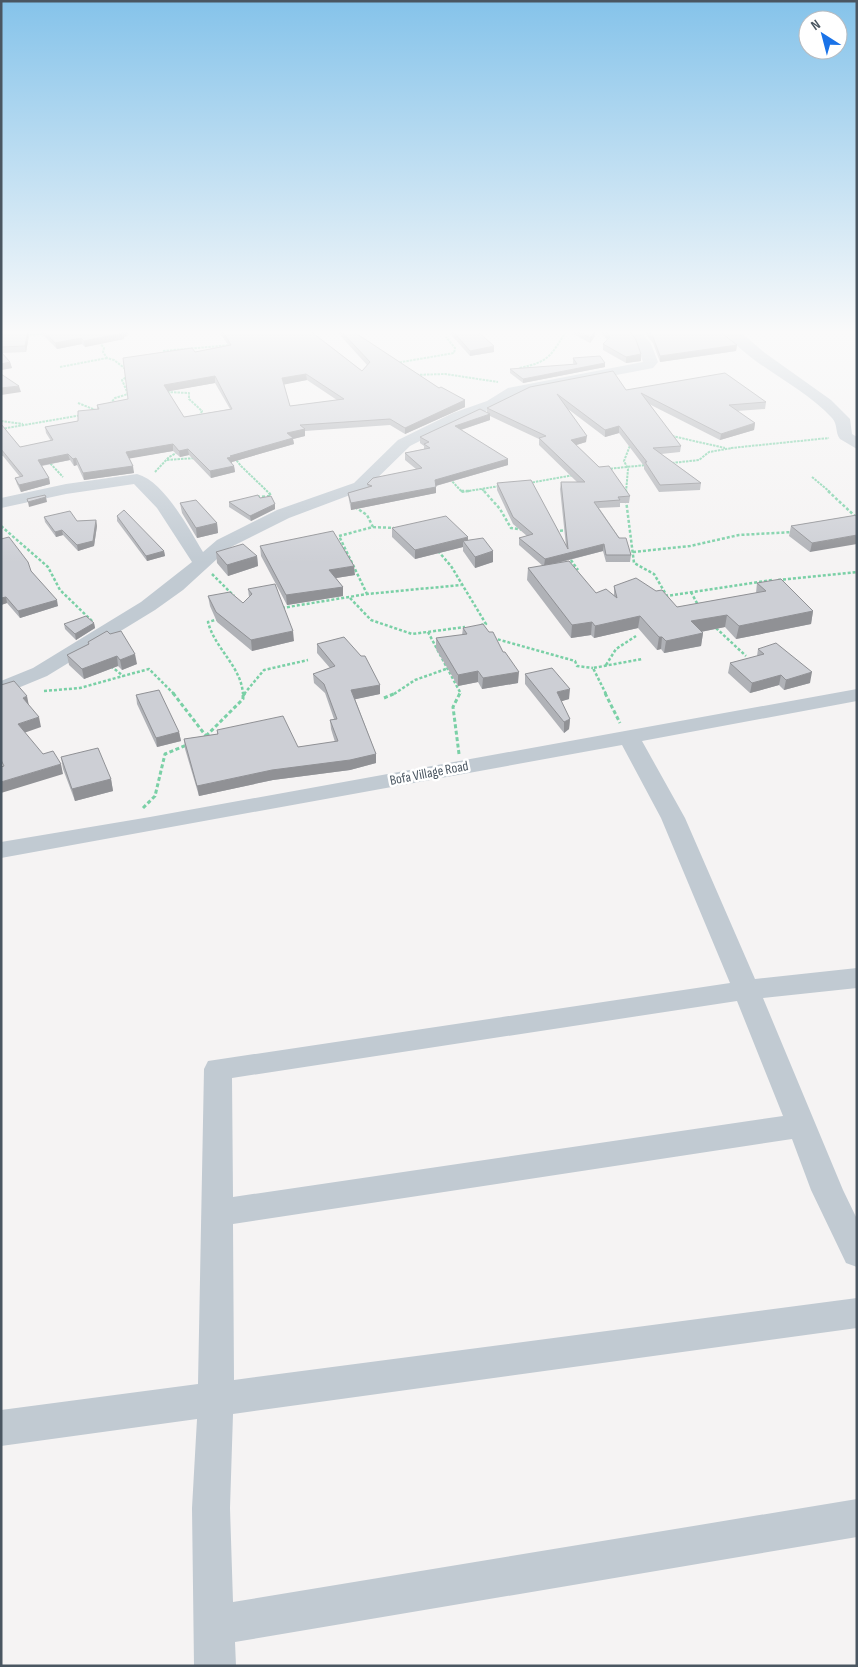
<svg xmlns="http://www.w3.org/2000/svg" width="858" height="1667" viewBox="0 0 858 1667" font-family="'Sofia Sans Condensed',sans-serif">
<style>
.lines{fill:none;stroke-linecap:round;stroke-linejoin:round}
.path-far2{stroke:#7ad0a6;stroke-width:2;stroke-dasharray:2.5 1;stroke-linecap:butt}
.path-far1{stroke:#7ad0a6;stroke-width:2.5;stroke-dasharray:3 2;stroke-linecap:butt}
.path{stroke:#7ad0a6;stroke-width:3;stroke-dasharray:4 2.5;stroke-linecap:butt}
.minor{fill:#c1cad2;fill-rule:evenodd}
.wall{fill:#b0b2b7;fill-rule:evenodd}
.shaded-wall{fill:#909195}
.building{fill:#cdcfd5;stroke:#909195;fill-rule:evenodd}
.labels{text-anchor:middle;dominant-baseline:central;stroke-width:5;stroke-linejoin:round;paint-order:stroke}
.street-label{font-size:14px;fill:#4a5661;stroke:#fff}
</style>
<rect width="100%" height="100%" fill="#f5f3f3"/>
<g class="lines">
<path class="path-far2" d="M26,335L44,334
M99,342L104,348L103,352L107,358L114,360L127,370
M163,351L231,345
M396,363L454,353L455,348L446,337
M60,367L107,358
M519,371V368C550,362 551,355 567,330
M413,375L445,374L498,382
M167,392L189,393V399L202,411L200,415
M78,403L98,411
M110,404L115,398L128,394L122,380L128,376
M1,421L23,424
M1,429L82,415
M672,436L725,448
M731,448L829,438
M240,458L237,461L241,466L268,492
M167,460L196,458
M48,461L63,477
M672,463L699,460L709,452L732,448
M607,469L646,465
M155,472L169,457L178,452
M812,477L830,492
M450,479L462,492
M529,483L574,475
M482,489L485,492
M462,492L500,486
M626,492L628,469L624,461L631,443"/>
<path class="path-far1" d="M461,491H470
M484,491L500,509L511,528L524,530
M828,491L857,518
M626,493V491
M257,497L271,496L268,491
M626,500L634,563L654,574L667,596L772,580
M355,507L367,515L373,527L339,536L367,594
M1,526L48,567L60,590L93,622
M373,527L394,528
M555,531L569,530
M438,551L451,566L486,624L481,625
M633,552L690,546L739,535L793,532
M568,556L578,570
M212,574L234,596
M778,580L857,572
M691,592L698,605
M350,598L371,620L412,634L465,627
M282,608L367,594L461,585
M219,619L208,622C215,649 241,666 243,694
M716,628L746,656
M428,632L461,694
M493,638L575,661L577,666L593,668
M606,665L616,649L636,636
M111,666L123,676L149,669L174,694
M44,691L80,688L123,676
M244,694L264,670L308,660
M394,694L415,680L446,669
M606,694L593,668L642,659"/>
<path class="path" d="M173,693L206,736L204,737
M605,693L620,723
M243,696L245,693
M384,698L396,693
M206,736L243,699V693
M459,754L453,707L460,693
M143,808L155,796L165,754L189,744"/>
<path class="minor" d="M626,330H640L651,344L658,362L653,368L517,394L497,407L463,419L410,446L366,489L289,518L229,548L183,590L155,610L47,676L1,695V681L33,668L141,602L192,562L157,508L134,484L66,494L1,508V498L66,484L137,474C164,481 189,529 203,552L217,540L277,510L354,483L398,440L453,413L487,401L508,388L643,362L637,345Z
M723,330H738L765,353L831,400L850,419L852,434L857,437V449L840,439C835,433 838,424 832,418C802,385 750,366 723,330Z
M857,689V701L642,741L685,818L755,979L857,968V988L763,998L843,1190L857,1219V1267L846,1263L811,1190L792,1139L233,1224L234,1380L857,1298V1328L233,1414L230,1508L233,1602L857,1499V1537L235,1642L236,1666H194L192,1508L197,1419L1,1446V1410L198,1384L204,1069L208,1061L730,983L661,818L622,745L1,858V842L150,817ZM737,1001L783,1116L233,1197L232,1078Z"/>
</g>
<path class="wall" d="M1,330H30L26,352L2,353L10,362L12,368L1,370Z
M38,330H127L128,336L124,337V339L85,347L82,344L57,349Z
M218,330H309L362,371L367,365L339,334V330H351L439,388L465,400V407L405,434L390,425L305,431V436L293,439L294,444L232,462V464L234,466L235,472L211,478L189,455L180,457L173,451L129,458L134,473L84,480L77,465L74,466L70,460L42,466L49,478L50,484L21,492L17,484L15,478L20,477L3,456H1V424L20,447L51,441L46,433L45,427L78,421L97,409V405L128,399L195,352L228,345ZM307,380L337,400L290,406L284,384ZM215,383L230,409L184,417L168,391Z
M447,330H476L494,352L470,356Z
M566,330H594L595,331V336L590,343Z
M599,330H629L641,354V361L626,363L603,350V344L607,340Z
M642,330H718L737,345L736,351L660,362L653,343Z
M573,358L605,367L523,383L510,373V369L574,365L573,363Z
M530,387L626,390L766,402L765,409L737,411L755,423L754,430L720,440L649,404L681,446L680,452L661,454L701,483L700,490L659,492L644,469V466L619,433L605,437L568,409L586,442L576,445L630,496L629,503H620V507L599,508L631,555L630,562H606L603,551L558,563L596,593L614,595V586L677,607L756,593L757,583L813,611L811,624L736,639L725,627L701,632L703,633L701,646L664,653L661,649L657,650L638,628L594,638L591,635L571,638L527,580L528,568L543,566L519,545V538L527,536L513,524L497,490V483L566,546L560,489L561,482H577L539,445V439L490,416V420L461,430L508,465L436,486V493L351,510L349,500L348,493L368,487L367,484L416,469L405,460V453L424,449V446L420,443V437L487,413V408Z
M260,498L275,504V509L251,521L229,507V502Z
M180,503L217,523L218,533L197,538L182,513Z
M857,515L810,552L789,536L791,526Z
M117,516L164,551L165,556L147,561L117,521Z
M44,517L77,521L96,520L97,526L94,546L78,551L63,535L56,537L45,522Z
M392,528L468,540L493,551V562L475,568L463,551V547L415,559L392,537Z
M1,539L31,571L58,606L20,618L7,603L1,605Z
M260,546L355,575L336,578L343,587V596L287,605L261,556Z
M216,552L257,556L258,566L228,576L217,563Z
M248,589L294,641L252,651L217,622L210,606L208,596L243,603L249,597Z
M94,623L95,628L76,640L65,629L64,624Z
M463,628L518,683L482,689L478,682L458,686L436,649V638L462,635Z
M88,642L137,664L122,670L118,666L84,679L69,665L67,655L88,644Z
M317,644L380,694L355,699L376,754V763L350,770L273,780L199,796L185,749L184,739L217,734V730L298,747L335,742L331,729L330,720L334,719L325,693L314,683L313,674L330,668L317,653Z
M758,649L810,683L784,690L779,685L750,693L728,673L730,663L757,656Z
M525,674L569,699L561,701L570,719L569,729L564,733L525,684Z
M136,695L179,732L181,741L157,747L137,704Z
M61,757L111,779L113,791L75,801L63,769Z"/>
<path class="shaded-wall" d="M28,330H30L26,352L25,346Z
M127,330L128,336L124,337V339L85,347L84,341L120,331Z
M595,331V336L590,343V338Z
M81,338L82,344L57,349L55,343Z
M737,345L736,351L660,362V356Z
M494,346V352L470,356V351Z
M641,354V361L626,363V357Z
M10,362L12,368L1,370V364Z
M605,363V367L523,383V379Z
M306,374L307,380L282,385V378Z
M215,376V383L165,392L164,385Z
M19,386L21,392L1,395V388Z
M465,400V407L405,434V428Z
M490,414V420L454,432L455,426Z
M755,423L754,430L720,440L721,434Z
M619,426V433L605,437V430Z
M305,429V436L293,439L294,444L232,462V464L227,458L230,456L287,433Z
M587,436L586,442L570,447L571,440Z
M173,444V451L127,459L126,452Z
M188,449L189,455L180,457L179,451Z
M68,454L70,460L39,466L38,460Z
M76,458L77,465L74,466L73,459Z
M508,459V465L435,486V480Z
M133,466L134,473L84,480L83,473Z
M234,466L235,472L211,478L210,471Z
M49,478L50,484L21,492L19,485Z
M436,487V493L351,510V503Z
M46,497L47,502L29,507L28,502Z
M275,504V509L251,521L250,516Z
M96,520L97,526L94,546L78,551L77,545Z
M217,523L218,533L197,538L196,528Z
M62,530L63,535L56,537L55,532Z
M857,535V544L810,552L812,543Z
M468,537V546L463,541V547L415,559V550Z
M604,544L603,551L544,566L545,559Z
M164,551L165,556L147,561L146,556Z
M493,551V562L475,568V557Z
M257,556L258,566L228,576L227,565Z
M354,566L355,575L330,579L329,570Z
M343,587V596L287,605L286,595Z
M6,597L7,603L1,605V598Z
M57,600L58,606L20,618L18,611Z
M813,611L811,624L736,639L739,626Z
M727,615L725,627L690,634L691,621Z
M640,616L638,628L594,638L595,626Z
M592,622L591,635L571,638L572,625Z
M94,623L95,628L76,640L75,634Z
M293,631L294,641L252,651L251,640Z
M703,633L701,646L664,653L666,641Z
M659,637H662L661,649L657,650Z
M135,654L137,664L122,670L120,660Z
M117,656L118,666L84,679L82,669Z
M478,671V682L458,686V675Z
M519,672L518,683L482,689L483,678Z
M812,672L810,683L784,690L786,680Z
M781,675L779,685L750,693L752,683Z
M380,685V694L352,700L351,690Z
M570,689L569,699L556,703L557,692Z
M27,696L29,706L23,698Z
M39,717L41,727L21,734L18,724Z
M570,719L569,729L564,733V722Z
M179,732L181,741L157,747L156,738Z
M376,754V763L350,770L273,780L199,796L197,786L272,770Z
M61,764L63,774L1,793V782Z
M111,779L113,791L75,801L72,789Z"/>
<path class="building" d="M1,330H28L25,346L1,347Z
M43,330H126L120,331L123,333L84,341L81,338L55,343Z
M222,330H309L362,371L370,362L340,330H351L439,388L441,387L465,400L405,428L390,419L300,425L305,429L287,433L293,438L230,456L232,457L227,458L234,466L210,471L188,449L179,451L173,444L126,452L133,466L83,473L76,458L73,459L68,454L38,460L49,478L19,485L15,478L23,476L1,449V424L20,447L53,440L45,427L78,421V411L99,409L97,405L128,399L123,358L192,348L195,352L231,345ZM306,374L344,399L290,406L282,378ZM215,376L232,409L184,417L164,385Z
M452,330H476L494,346L470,351Z
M577,330H594L595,331L590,338Z
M604,330H629L636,340L641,354L626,357L603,344L610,337Z
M648,330H718L737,345L660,356L653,337Z
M1,352L10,362L1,364Z
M600,356L605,363L523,379L510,369L577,364L573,358Z
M613,371L626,390L725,373L766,402L729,405L755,423L721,434L641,393L681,446L653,448L701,483L660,485L645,462H647L619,426L605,430L557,394L587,436L571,440L599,467L609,466L630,496L618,497L620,500L594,502L619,538H626L631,555H606L604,544L545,559L519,538L533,534L513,517L497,483L531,480L568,549L561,482H585L539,438L546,436L487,408L530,387Z
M1,374L19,386L1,388Z
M480,409L490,414L455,426L508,459L435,480L436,487L351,503L348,493L372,486L367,484L373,478L422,468L405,453L430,448L424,444L429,442L420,437Z
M45,495L46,497L28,502L27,499Z
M258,495L260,498L271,496L275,504L250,516L229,502Z
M196,500L217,523L196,528L180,503Z
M124,510L164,551L146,556L117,516Z
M70,511L77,521L96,520L93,541L77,545L62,530L55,532L44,517Z
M857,515V535L812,543L791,526Z
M446,516L468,537L415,550L392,528Z
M333,531L354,566L329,570L343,587L286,595L260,546Z
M9,537L28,562L31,571L57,600L18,611L6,597L1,598V539Z
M483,538L493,551L475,557L463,541Z
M243,544L257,556L227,565L216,552Z
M569,561L596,593L606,589L617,598L614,586L636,578L656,591L662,590L677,607L766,591L757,583L781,579L813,611L739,626L727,615L691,621L703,633L666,641L662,637H659L640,616L595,626L592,622L572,625L528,568Z
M275,584L293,631L251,640L216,612L208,596L230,592L243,603L252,594L248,589Z
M86,616L94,623L75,634L64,624Z
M483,624L489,632H493L503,652H505L519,672L483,678L478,671L458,675L436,638L467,634L463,628Z
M107,631L110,634L121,631L135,654L120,660L117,656L82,669L67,655L89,644L88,642Z
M344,637L361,656H365L380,685L351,690L376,754L350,760L272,770L197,786L184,739L218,734L217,730L283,716L298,747L338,741L330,720L337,719L324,684L313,674L335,666L317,644Z
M776,643L812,672L786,680L781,675L752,683L730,663L764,654L758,649Z
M552,668L570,689L557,692L570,719L564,722L525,674Z
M14,681L27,696L23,698L39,717L18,724L43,754L53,751L61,764L1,782V767L4,766L1,760V685Z
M159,690L179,732L156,738L136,695Z
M98,748L111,779L72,789L61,757Z"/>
<linearGradient id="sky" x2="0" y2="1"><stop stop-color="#85c3ea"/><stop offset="0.59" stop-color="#fafafa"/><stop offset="1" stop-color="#fafafa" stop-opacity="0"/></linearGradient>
<rect width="858" height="563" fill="url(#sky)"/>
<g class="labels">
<g class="street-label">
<text transform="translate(429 773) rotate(-11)">Bofa Village Road</text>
</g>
</g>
<rect width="858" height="1667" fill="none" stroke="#4a5661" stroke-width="5"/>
<g transform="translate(823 35) rotate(324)"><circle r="24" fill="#ffffff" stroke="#b7bbc0"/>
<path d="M0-4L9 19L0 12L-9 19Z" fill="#1a73e8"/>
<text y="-8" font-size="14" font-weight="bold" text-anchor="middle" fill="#4a5661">N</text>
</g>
</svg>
